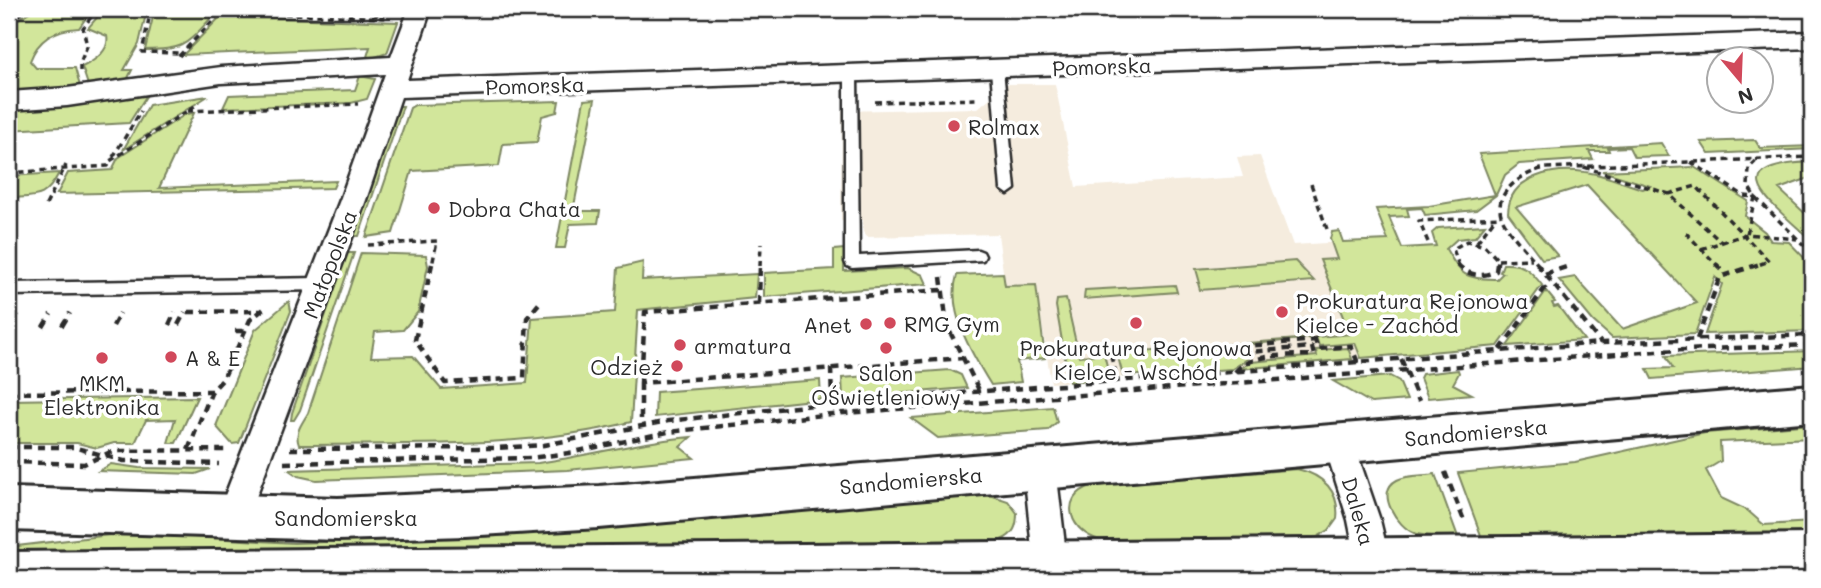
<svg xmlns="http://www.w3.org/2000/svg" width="1821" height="588" viewBox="0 0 1821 588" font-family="Mali,sans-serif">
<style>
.built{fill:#f5ecde}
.green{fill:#d2e69b;stroke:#7e8863;stroke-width:2}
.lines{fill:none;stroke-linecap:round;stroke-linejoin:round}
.lane-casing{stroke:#2b2b2b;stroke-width:5}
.street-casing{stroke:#2b2b2b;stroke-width:5}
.secondary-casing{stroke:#2b2b2b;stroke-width:6}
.path-far1{stroke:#2b2b2b;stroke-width:3.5;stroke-dasharray:6 4.5;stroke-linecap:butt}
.path{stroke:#2b2b2b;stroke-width:4.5;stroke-dasharray:8 6;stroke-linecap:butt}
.lane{fill:#fff;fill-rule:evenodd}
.street{fill:#fff;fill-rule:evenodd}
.secondary{fill:#fff;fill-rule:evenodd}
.poi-dot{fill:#d1495b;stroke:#fff;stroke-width:2.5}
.labels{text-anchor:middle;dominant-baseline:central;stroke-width:7;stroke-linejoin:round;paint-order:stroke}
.street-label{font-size:21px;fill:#2b2b2b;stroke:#fff}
.poi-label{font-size:21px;fill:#2b2b2b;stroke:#fff;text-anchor:start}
</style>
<rect width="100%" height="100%" fill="#fff"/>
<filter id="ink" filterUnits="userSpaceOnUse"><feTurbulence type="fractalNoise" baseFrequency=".0143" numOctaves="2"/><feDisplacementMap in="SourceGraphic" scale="14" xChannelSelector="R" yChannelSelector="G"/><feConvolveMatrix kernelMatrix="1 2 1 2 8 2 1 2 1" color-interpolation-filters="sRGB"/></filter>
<g filter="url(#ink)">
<path class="built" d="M1007,84H1055L1076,187L1243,177L1237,157L1260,156L1293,245L1343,242L1386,356L1051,383L1036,286H1005L998,234L867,237L863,232V220L841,221L842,111L978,108Z"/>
<path class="green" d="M34,9H88V15L79,28C56,29 38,39 30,61L36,68H75L81,90L9,96V25Z
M108,10L146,14L139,44L124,70H132L125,84L89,88L82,67C94,61 110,50 107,36L88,28L99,15Z
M154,13L214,15C186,44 187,50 145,50Z
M221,16L398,22L387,53L366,60L370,47L183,55Z
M360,76L375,79L367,99L351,103L223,108L229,95L355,90Z
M150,90L129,123L9,130V107Z
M208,96L123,150L149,105Z
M595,99L573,211H600L598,223L570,224L565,248H556L584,100Z
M559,101L557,112L542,116L537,142L503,144L499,166L412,171L393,233L366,237L410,108L415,105Z
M399,106H403L359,236H353Z
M194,113L159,188L336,181L333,188L57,194L68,173L112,170L118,158L186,114Z
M1755,140L1760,148L1812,146V149L1709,154L1701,142Z
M1661,143L1669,156L1634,157L1629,147L1608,148L1609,151H1589L1593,159L1519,164L1505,175L1496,195L1476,210L1425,215L1422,208L1407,209L1409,216L1389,217L1402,248L1436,246L1432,233L1438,228L1485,225L1475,237L1457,239L1446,249C1463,279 1466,278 1497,279L1503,273L1500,272L1503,264C1524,263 1530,270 1542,285L1498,346L1361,358L1355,343L1319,346L1316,337L1350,334L1320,260L1337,259L1330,239L1332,232L1339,231L1343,242L1388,240L1376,209L1429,206L1495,195L1479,154Z
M1812,162V177L1779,189L1812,220V237L1809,238C1770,202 1718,166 1812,162Z
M1694,167L1748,201L1745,216L1765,232L1771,241L1789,242L1812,266V331L1705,334L1722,284L1715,277L1695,334L1612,338L1593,321L1559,280L1575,277L1622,329L1697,303L1587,185L1516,207L1558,256L1542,259L1508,213C1509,175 1555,168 1585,172C1604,174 1625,184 1643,189L1650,186L1602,171Z
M59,173C45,200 37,196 9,198L10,176Z
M844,249V271L908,268L923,275L927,284L764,297V273L834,269V250Z
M347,253H354L300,410L294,420H291L292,413Z
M361,253L426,255L428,266L418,312L403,330L375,332L371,357L413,356L441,389L527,383L532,318L615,312L618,268L643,262L642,280L757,274L755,298L638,310L631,422C523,449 410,443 299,445C294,432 302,424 308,413Z
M1295,261L1314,281L1200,290L1198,283H1200L1196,269Z
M1003,273L1005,286L1036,285L1045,358L1017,361L1021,382L991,385C972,354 946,312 957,275Z
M1175,285L1177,292L1084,299L1085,290Z
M1546,291L1555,302L1552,303L1554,307L1558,306L1584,340L1507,346Z
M1066,299L1079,356L1104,354L1110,378L1069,382L1056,306L1057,300Z
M289,301L291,311L239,443L232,444L216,426L255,330Z
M1311,338L1245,345L1249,358L1232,369L1123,376L1117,353Z
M1348,348L1352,359L1239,369L1251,362L1317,356L1316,350Z
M1812,351V366L1652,379L1647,369L1673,368L1666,356Z
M950,370L961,375L967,388L843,398L842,378Z
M1458,370L1459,373L1453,384L1472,394L1428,398L1420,378L1422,374Z
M1390,376L1399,381L1407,400L1371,403L1333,381Z
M820,380L821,399L655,417L656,392Z
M197,397L176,443H168L175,419L146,420L135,443H114L97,448L77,443H9V400Z
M1053,407L1057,422L1048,430L938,438L911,418Z
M1812,424V438L1720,442L1721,461L1706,470L1721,498L1747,510L1764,525L1812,522V533L1482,538L1458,473L1575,462L1705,433Z
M691,437L680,447L694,458L567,470L316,480L298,476L289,470L538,463C590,456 640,441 691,437Z
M111,464L139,468L210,469L196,474L99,471Z
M1297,469C1323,475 1340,491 1337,519L1329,530L1317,537L1100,540C1071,533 1057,498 1091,486Z
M1435,474L1458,537C1444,536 1427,538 1414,533C1398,527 1374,492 1397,480C1407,475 1424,476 1435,474Z
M990,495L1008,501L1017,513C1017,526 1014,535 1001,540L283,551L9,552V547L127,533L294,543L499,536Z"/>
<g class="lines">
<defs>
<path id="lane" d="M997,66L1003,70L1015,189L1008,194L1001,189L991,70Z
M851,71L857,75L859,256L978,250L983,252L985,256L983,260L852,268L847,266L845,262V75Z
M321,278L326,280L328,284L326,288L321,290L9,295V283Z"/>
<path id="street" d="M409,9H431L407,80L1812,32V48L401,97L366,200L249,516L244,527L233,531L222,527L217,516L340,200L385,74L221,83L67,106L9,110V92L67,88L221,67L391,57Z
M1339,430L1350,434L1354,444L1380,520L1394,579H1360L1348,520L1324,444L1328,434Z
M1040,455L1051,459L1056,469L1069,579H1035L1024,469L1029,459Z"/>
<path id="secondary" d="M1812,385V421L599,528L465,536L338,540L9,530V488L338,498L599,486Z
M1812,534V578L9,579V552Z"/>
</defs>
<use href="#lane" class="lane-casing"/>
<use href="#street" class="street-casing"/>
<use href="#secondary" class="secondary-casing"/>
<path class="path-far1" d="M151,9L142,52L181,53
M159,9L389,18
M349,17L353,9
M375,17L381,9
M9,22L28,9
M179,56L221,12
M80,71V63L87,46L83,28L97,9
M875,102L978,99
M188,111L358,104
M113,157L141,111
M1756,161L1749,168L1748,186L1755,197L1812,253
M1691,162L1744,196L1755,197L1747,234
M1584,167L1669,194L1721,242
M9,173L108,166L110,161L198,104
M1311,184L1327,229
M1669,194L1696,186L1769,261L1755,266
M9,205H14
M46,205L66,165
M1686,233L1718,266
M1428,242L1419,221L1501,217
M1477,242L1495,218
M368,245L437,241L432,266
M1701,249L1747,234L1797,239
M1498,260L1532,259
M760,266L761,244
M1459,266L1453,249L1467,241L1485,246L1498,260L1497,266
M1539,266C1528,252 1512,237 1504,222C1488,194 1523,173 1545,168L1812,157"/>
<path class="path" d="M432,264L415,340L445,383L524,378L527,318L541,301
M1457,264C1468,276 1482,278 1496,271L1497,264
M1537,264L1601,343
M1716,264L1725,273
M1545,274L1569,266
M941,277L947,326L980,392
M942,290L645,312L641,383L963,358
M759,304L760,264
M188,312L260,311
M169,325L175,312
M178,325L185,312
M62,326L70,313
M113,326L120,313
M10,327L18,314
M43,327L51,314
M235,331H246
M1314,337L1318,349L1351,346L1358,363
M1697,339L1720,277L1760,264
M1500,350L1550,281
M1111,354L1117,380
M1401,359L1419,401
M831,368L832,403
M1235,372C1252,352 1290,356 1314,355L1312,347L1249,352L1247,346L1315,340
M641,383V426
M9,393L212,391
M9,447H73L124,461L219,464
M290,449L498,448L544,445L668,421L832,403L1601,343L1812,335
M188,450L212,391L223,379L250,320L265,308
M9,462L84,464L113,451L225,450
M284,463L530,458L569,453L668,432L832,414L1657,351L1812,345
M1445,472L1465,523"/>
<use href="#lane" class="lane"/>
<use href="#street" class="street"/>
<use href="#secondary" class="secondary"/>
</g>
</g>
<g class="poi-dot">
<circle cx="954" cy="126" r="7"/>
<circle cx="434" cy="208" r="7"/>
<circle cx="1282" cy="312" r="7"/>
<circle cx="890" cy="323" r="7"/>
<circle cx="1136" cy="323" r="7"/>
<circle cx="866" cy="324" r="7"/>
<circle cx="680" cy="345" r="7"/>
<circle cx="886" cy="348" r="7"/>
<circle cx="171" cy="357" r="7"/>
<circle cx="102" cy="358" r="7"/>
<circle cx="677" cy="366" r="7"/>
</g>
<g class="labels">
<g class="street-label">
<text transform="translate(1102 66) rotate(-2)">Pomorska</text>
<text transform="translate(535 85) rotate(-2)">Pomorska</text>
<text transform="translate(329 264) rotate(-69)">Małopolska</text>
<text transform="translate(1476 432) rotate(-5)">Sandomierska</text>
<text transform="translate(911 480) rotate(-5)">Sandomierska</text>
<text transform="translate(1359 511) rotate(74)">Daleka</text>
<text x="346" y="517">Sandomierska</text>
</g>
<g class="poi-label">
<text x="968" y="126">Rolmax</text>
<text x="448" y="208">Dobra Chata</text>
<text x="1296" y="300">Prokuratura Rejonowa<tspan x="1296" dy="24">Kielce - Zachód</tspan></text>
<text x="904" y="323">RMG Gym</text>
<text x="852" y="324" text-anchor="end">Anet</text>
<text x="694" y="345">armatura</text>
<text x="1136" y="347" text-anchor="middle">Prokuratura Rejonowa<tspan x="1136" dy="24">Kielce - Wschód</tspan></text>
<text x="185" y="357">A &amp; E</text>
<text x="663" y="366" text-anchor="end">Odzież</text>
<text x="886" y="372" text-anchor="middle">Salon<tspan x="886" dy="24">OŚwietleniowy</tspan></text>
<text x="102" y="382" text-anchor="middle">MKM<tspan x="102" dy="24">Elektronika</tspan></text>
</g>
</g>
<rect width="1821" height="588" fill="none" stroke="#fff" stroke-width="35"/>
<rect x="18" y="18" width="1786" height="553" fill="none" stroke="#2b2b2b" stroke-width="2.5" filter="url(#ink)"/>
<g transform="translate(1740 80) rotate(161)"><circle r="33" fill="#ffffff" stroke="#aaaaaa" stroke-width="2"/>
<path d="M0-5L12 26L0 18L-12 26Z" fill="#d1495b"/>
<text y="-10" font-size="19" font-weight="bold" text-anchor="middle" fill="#2b2b2b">N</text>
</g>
</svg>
